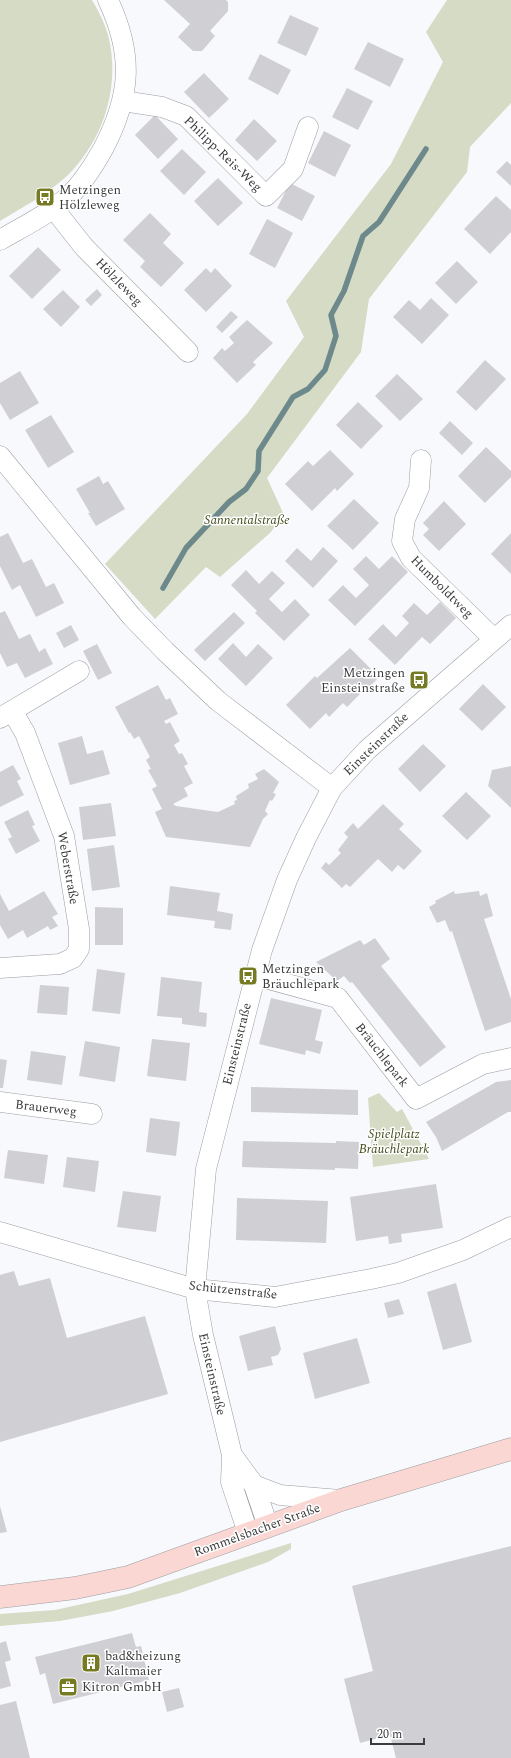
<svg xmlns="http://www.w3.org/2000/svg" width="511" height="1758" viewBox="0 0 511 1758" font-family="Spectral,serif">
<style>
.green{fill:#d5dbc5}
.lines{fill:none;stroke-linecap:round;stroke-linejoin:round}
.stream{stroke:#6d898b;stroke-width:5.5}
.building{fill:#d0d0d4}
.minor-casing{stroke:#9c9da0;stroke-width:21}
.secondary-casing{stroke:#9c9da0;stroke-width:23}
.minor{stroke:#fff;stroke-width:20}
.secondary{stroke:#fad7d3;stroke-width:22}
.labels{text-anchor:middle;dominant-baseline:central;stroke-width:3;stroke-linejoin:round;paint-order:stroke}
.street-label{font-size:13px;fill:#3b3c3d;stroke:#fff}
.poi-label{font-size:13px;fill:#3b3c3d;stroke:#fff;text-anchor:start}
.park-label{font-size:13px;font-style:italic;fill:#444e1d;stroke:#fff}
</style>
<rect width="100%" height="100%" fill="#f8f9fd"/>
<path class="green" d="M0,0H92C99,12 106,25 109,39C120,88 103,140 68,175C48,194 23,207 0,221Z
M447,0H511V103L470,147L467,172L369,299L361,352L267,478L284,515L270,533L220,577L206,567L155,619L105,564L247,414L304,337L286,301L391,164L443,62L426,32Z
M379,1093L397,1112L402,1109L429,1159L373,1167L368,1098Z
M291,1543V1549L268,1562L180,1593L113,1611L60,1621L0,1626V1614L55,1610L128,1594Z"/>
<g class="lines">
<path class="stream" d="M163,588L186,548L229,502L246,489L258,471L259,451L293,397L308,389L325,370L336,336L331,315L344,291L363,236L379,222L426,149"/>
</g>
<path class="building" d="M164,0H226L228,2V11L210,31L215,36L202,51H193L178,37L190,24Z
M290,15L319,28L306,56L277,43Z
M368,42L404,59L390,87L354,69Z
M260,54L291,70L278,95L248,79Z
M204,73L229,99L209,118L184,92Z
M347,88L373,101L358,130L332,117Z
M155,115L178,139L158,159L135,135Z
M254,119L277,141L257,161L235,140Z
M324,131L351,145L335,177L308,163Z
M182,149L206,172L184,195L160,171Z
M507,161L511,165V186L496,172Z
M218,178L243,203L218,226L194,201Z
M290,183L315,196L302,221L277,208Z
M496,196L511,210V232L490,254L464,229Z
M150,213L171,234L163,243L184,263L161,287L140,267L145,261L123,240Z
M267,219L293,233L275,268L249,254Z
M38,247L61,270L32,299L9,276Z
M457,261L478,282L456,304L435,283Z
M206,268L211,273L215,268L232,286L206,312L184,290Z
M97,289L102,295L91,306L85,300Z
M63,290L80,307L61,327L43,309Z
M431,298L449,315L422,344L393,317L409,300L420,310Z
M231,311L238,317L222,333L216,327Z
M247,320L273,343L253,362L256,365L237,383L213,358L222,348L225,351L234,343L229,337Z
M485,360L506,379L476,411L456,392Z
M20,371L39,403L10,420L0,403V383Z
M397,374L423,399L400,421L375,396Z
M358,402L383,426L361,449L336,425Z
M51,415L74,452L48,468L25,430Z
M450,421L473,443L462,455L439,433Z
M486,447L511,471V477L485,503L458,476Z
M330,450L354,474L337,491L335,488L312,511L285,484L308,461L313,466Z
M99,476L103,484L108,481L125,509L96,526L88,513H90L76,489Z
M354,499L379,523L353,550L327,526Z
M444,501L466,524L439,551L423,535L429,529L423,523Z
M8,533L23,563L32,559L46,587L54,583L64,603L36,617L20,585L12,590L0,566V537Z
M511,533V574L491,554Z
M323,547L338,561L313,588L285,561L297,548L311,561Z
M366,556L379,569L392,556L408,572L355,626L328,600L343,585L356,598L369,585L353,569Z
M246,570L259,584L272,571L285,583L269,599L282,612L295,599L310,615L284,641L255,613L257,611L231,585Z
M440,602L456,618L430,644L422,637L395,665L368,639L383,624L396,637L409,623L402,616L414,603L427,615Z
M5,611L19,639L30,634L39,652L45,648L53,664L25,678L17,663L7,667L0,653V613Z
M234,612L245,623L205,661L194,650Z
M71,625L79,640L64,648L56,633Z
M233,643L246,657L258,644L273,658L246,686L218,659Z
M97,644L112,673L98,680L83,651Z
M350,648L371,669L369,672L377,679L365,692L355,683L352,686L360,694L347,707L343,703L329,717L326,713L310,729L286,705L315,676L317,678Z
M483,684L506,707L482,731L459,709Z
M158,685L166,700L170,698L178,714L164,721L166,724L170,722L180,741L174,745L179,754L182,753L188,764L184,766L193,783L184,788L188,796L173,804L176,806L218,812L235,804L234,801L237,800L236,796L249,788L248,784L258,779L255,774L264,769L279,782L273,793L276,794L272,801L270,800L265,811L268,814L263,819L250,847L166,837L155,812L162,809L152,789L157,786L148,770L151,769L146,760L150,757L139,736L134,739L130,732L129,733L115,707Z
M82,736L87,754L103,750L110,774L70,785L58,743Z
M423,744L446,766L420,792L398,769Z
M13,765L21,779L17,781L24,795L0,807V772Z
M511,766V808L488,786L492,770Z
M466,792L491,816L467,840L442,816Z
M111,803L116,836L83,840L79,807Z
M383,804L404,824L399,829L422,851L404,870L398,865L392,872L378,859L350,887L346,884L342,888L321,868L326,862L329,865L341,853L338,850L348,837L344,833L353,823L358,829Z
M28,810L35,825L32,826L40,841L16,854L8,839L12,837L4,822Z
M114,845L120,887L92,891L87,849Z
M170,886L220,893L217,911L233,914L231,930L214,928L215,921L167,915Z
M44,891L58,914L52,917L58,926L50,930L48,926L27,938L23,930L8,939L0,925V894L9,911Z
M454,891L455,894L479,891L480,896L487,893L493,916L484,919L511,999V1022L485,1031L452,931L450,932L445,920L437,923L429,907L436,903L435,901Z
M95,907L123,908V945H95Z
M375,938L390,959L381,966L446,1047L420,1067L352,982L350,983L344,976L337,981L316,962L360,940L364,945Z
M97,969L125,973L120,1014L92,1011Z
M161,977L202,982L199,1012L207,1013L206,1027L182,1024V1018L157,1016Z
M40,985L69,987L67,1015L37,1013Z
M271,998L322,1010L315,1040L323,1042L320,1054L306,1050L305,1055L259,1044Z
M152,1039L190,1043L186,1081L147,1076Z
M85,1041L120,1047L115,1082L79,1076Z
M31,1051L66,1056L62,1085L27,1080Z
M0,1059L7,1060L3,1088H0Z
M511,1080V1112H508L442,1151L436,1137L426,1122L496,1082Z
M251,1087L358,1090V1115L251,1112Z
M150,1118L180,1122L176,1156L146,1152Z
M243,1141L336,1143V1141L359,1142L358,1169L335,1168V1170L242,1167Z
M8,1150L48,1155L44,1184L4,1178Z
M67,1157L99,1161L95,1192L63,1187Z
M436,1184L443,1228L401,1234L402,1242L389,1244L388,1236L356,1241L350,1197Z
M123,1191L161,1196L156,1232L117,1227Z
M237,1198L328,1201L326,1243L236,1240Z
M14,1271L19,1286L50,1278L67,1338L145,1316L168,1394L0,1442V1275Z
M456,1283L472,1342L443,1350L427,1292Z
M399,1299L404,1314L388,1318L384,1303Z
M275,1326L281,1349L278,1355L271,1357L273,1365L248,1371L239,1336Z
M357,1338L370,1383L315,1399L303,1353Z
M0,1506L7,1532L0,1533Z
M511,1546V1758H396L390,1735L360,1743L344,1679L373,1671L352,1586Z
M132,1633L136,1647L141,1646L149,1680L53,1704L45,1673L40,1675L35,1657Z
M6,1641L11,1660L5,1662L11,1686L0,1689V1643Z
M179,1688L184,1707L167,1712L162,1692Z
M16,1701L30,1758H0V1705Z"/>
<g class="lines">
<defs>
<path id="minor" d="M123,101L162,107L186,116L266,196L293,169L308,127
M54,209L84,247L188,352
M0,240C24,226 49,214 69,196C83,183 94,165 103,149C131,96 134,55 108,0
M0,456L132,617L165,651L218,701L332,788
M421,460L419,488L405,519L402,541L411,558L494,639
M0,718L79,671
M0,968L60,964L73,958L79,949V929L64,836L25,733L13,712
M254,975L338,998L416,1099L483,1064L511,1058
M0,1102L92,1114
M0,1232L195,1289L275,1297L371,1279L398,1273L463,1250L511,1227
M232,1455L254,1485L268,1526
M254,1485L280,1495L340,1500
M248,1533L231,1482L232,1455L203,1335L195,1289L206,1169L262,950L287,880L306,838L332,788L367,750L511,625"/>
<path id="secondary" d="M0,1597L75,1588L128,1577L341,1500L511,1449"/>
</defs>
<use href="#minor" class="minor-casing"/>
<use href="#secondary" class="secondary-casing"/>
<use href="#minor" class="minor"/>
<use href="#secondary" class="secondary"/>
</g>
<defs>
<symbol id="bus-square" viewBox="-11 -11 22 22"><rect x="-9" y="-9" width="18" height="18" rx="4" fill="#757a23" stroke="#fff"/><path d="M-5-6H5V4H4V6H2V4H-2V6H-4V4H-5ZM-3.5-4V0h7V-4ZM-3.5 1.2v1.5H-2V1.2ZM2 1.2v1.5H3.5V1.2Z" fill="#fff"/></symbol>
<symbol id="building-square" viewBox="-11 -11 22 22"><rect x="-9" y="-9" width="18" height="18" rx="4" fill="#757a23" stroke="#fff"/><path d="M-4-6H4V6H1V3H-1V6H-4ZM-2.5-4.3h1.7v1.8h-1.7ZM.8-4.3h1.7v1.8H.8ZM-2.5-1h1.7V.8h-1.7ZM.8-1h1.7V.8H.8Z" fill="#fff"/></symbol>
<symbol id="office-square" viewBox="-11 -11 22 22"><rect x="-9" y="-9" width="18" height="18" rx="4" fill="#757a23" stroke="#fff"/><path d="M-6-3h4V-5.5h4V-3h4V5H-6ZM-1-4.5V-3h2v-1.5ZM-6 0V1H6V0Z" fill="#fff"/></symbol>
</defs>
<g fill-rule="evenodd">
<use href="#bus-square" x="34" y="186" width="22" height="22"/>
<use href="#bus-square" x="408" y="669" width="22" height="22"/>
<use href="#bus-square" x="237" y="965" width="22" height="22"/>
<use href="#building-square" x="80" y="1652" width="22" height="22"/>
<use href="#office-square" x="57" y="1676" width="22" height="22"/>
</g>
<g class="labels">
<g class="street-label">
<text transform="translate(223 154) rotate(44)">Philipp-Reis-Weg</text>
<text transform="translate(119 282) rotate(46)">Hölzleweg</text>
<text transform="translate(442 587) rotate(45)">Humboldtweg</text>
<text transform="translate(376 744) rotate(-44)">Einsteinstraße</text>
<text transform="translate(68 868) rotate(80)">Weberstraße</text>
<text transform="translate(237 1044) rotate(-76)">Einsteinstraße</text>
<text transform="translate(382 1055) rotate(52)">Bräuchlepark</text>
<text transform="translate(46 1108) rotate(7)">Brauerweg</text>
<text transform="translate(233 1290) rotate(6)">Schützenstraße</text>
<text transform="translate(212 1374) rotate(77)">Einsteinstraße</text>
<text transform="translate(257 1530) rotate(-20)">Rommelsbacher Straße</text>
</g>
<g class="poi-label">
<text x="59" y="190">Metzingen<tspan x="59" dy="15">Hölzleweg</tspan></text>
<text x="405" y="673" text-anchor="end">Metzingen<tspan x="405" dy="15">Einsteinstraße</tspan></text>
<text x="262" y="969">Metzingen<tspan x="262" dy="15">Bräuchlepark</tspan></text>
<text x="105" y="1656">bad&amp;heizung<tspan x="105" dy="15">Kaltmaier</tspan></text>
<text x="82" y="1687">Kitron GmbH</text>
</g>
<g class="park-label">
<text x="247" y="520">Sannentalstraße</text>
<text x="394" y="1134">Spielplatz<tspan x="394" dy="15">Bräuchlepark</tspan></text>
</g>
</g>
<path d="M371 1738v6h53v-6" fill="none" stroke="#3b3c3d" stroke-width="2"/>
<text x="377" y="1738" font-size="12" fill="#3b3c3d" stroke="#ffffff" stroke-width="3" paint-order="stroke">20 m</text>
</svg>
